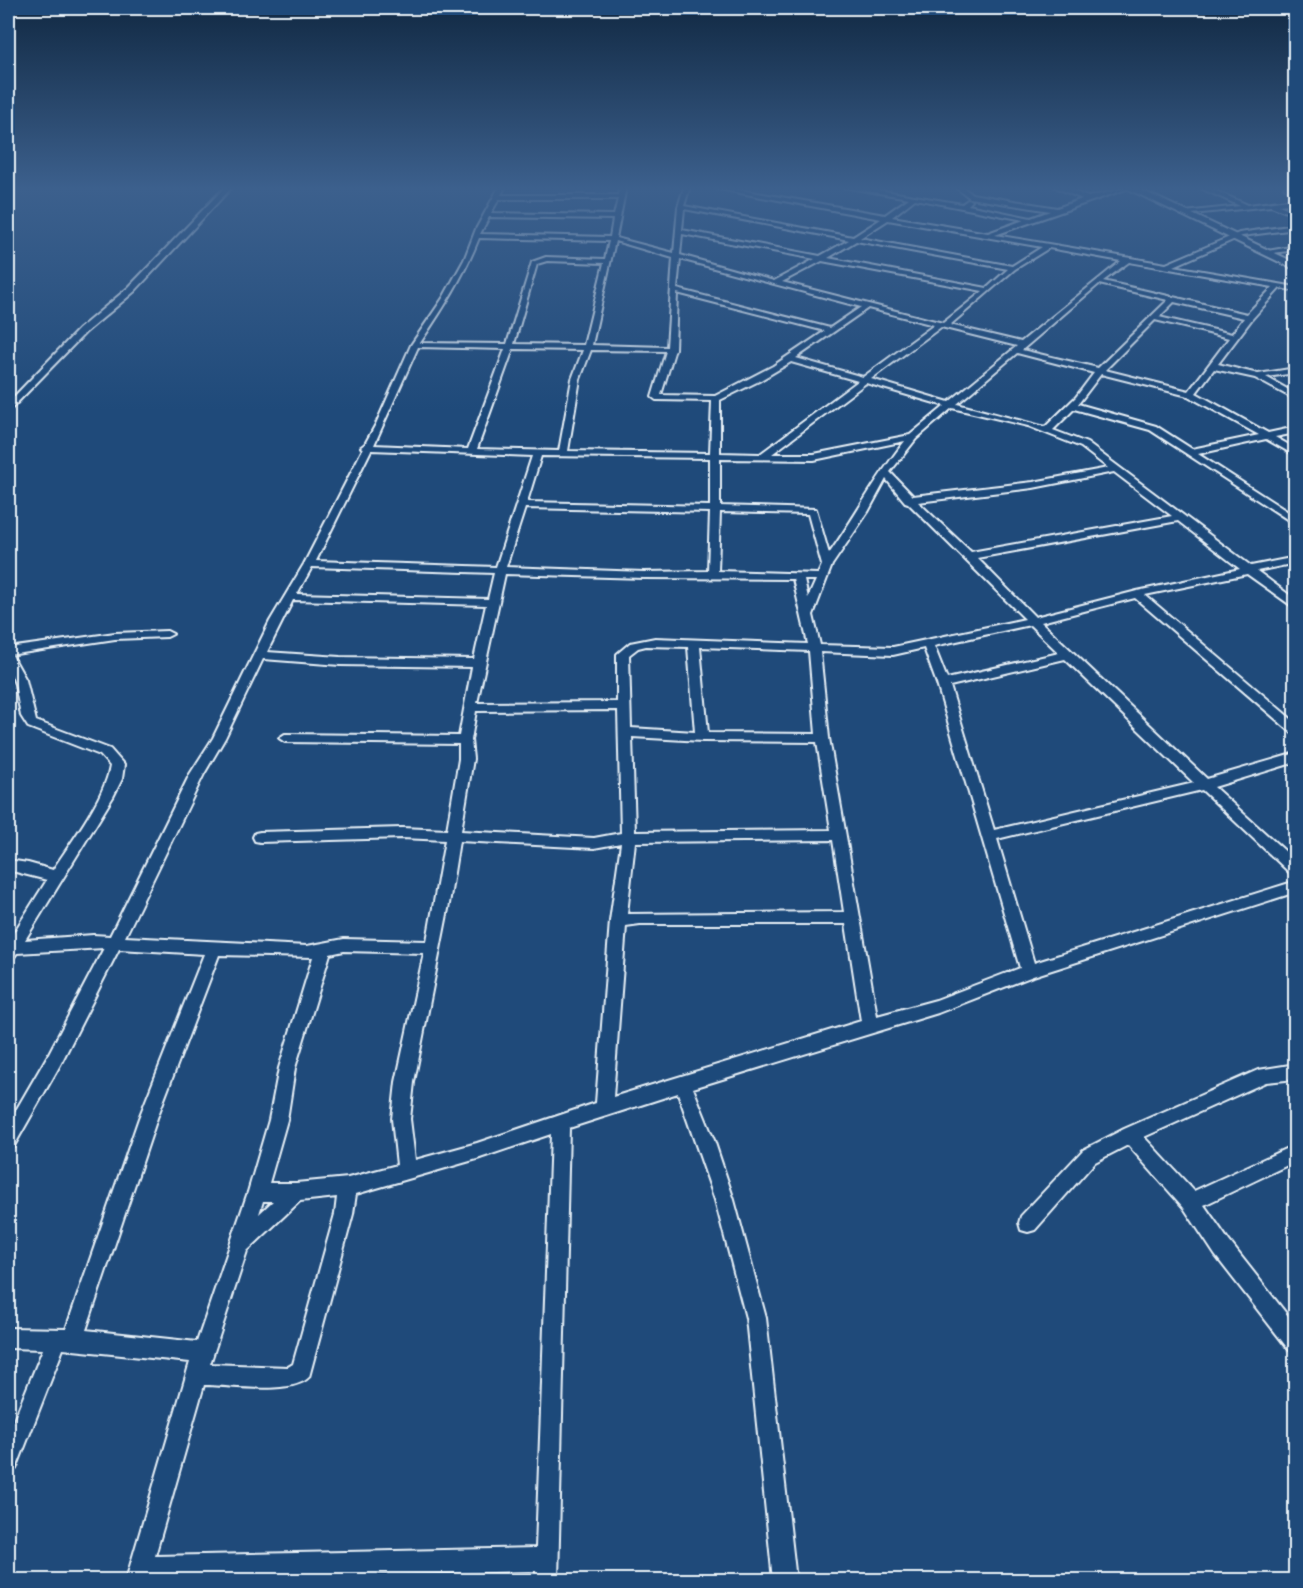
<svg xmlns="http://www.w3.org/2000/svg" width="1303" height="1588" viewBox="0 0 1303 1588" font-family="'Indie Flower',sans-serif">
<style>
.lines{fill:none;stroke-linecap:round;stroke-linejoin:round}
.street-casing{stroke:#e8f1f8;stroke-width:4}
.secondary-casing{stroke:#e8f1f8;stroke-width:4}
.street{fill:#1f4a7a;fill-rule:evenodd}
.secondary{fill:#1f4a7a;fill-rule:evenodd}
</style>
<rect width="100%" height="100%" fill="#1f4a7a"/>
<filter id="ink" filterUnits="userSpaceOnUse"><feTurbulence type="fractalNoise" baseFrequency=".0167" numOctaves="2"/><feDisplacementMap in="SourceGraphic" scale="12" xChannelSelector="R" yChannelSelector="G"/><feConvolveMatrix kernelMatrix="1 2 1 2 8 2 1 2 1" color-interpolation-filters="sRGB"/></filter>
<g filter="url(#ink)">
<g class="lines">
<defs>
<path id="street" d="M225,187H232L135,291L85,333L11,409H8V403L79,329L129,287Z
M499,187H505L501,195H618L620,187H626L616,238L674,253L678,207L684,187H690L684,206L853,237L881,219L708,187H723L885,215L909,198L843,187H861L962,204L969,199L972,201L968,205L1031,218L1050,211L970,198L955,187H962L972,194L1057,208L1082,199L1055,187H1064L1088,197L1132,187L995,235L1166,264L1239,233L1296,225V229L1242,236L1174,266L1296,287V291L1280,288L1252,319L1218,364L1258,374L1296,368V373L1266,377L1296,394V400L1255,378L1214,369L1196,393L1268,433L1296,427V433L1275,437L1296,449V456L1266,439L1198,454L1296,517V525L1150,430L1074,409L1053,430L1087,443L1251,566L1296,557V563L1257,571L1296,600V609L1247,574L1145,595L1296,723V734L1292,733L1135,598L1041,622L1207,779L1296,753V762L1214,787L1296,861V875L1291,874L1202,790L997,839L1034,963L1296,881V892L1033,976L938,1013L693,1088L714,1140L734,1200L766,1318L796,1580H773L746,1318L715,1200L678,1093L569,1128L558,1580H536V1571L126,1580L190,1362L63,1349L16,1469L8,1472V1435L43,1349L8,1348V1328L66,1329L139,1118L204,954L119,949L60,1065L14,1146L8,1148V1124L48,1055L104,948L17,953L14,957L8,959V942L47,880L8,870V860L28,863L53,870C71,842 105,798 110,766L100,755L28,727L21,716L15,684L8,666V648L115,633L167,631L173,634L167,637L115,639L9,655H12L26,680L36,721L110,749L124,765L122,779L113,797L25,940L93,935L110,936L190,774L213,738L270,621L304,564L363,449L361,447L365,444L376,424L411,345L443,298L464,260L476,229ZM499,199H618L614,215L491,213ZM915,199L1024,220L988,233L892,217ZM684,209L849,240L820,256L682,230ZM489,217L613,219L610,237L480,234ZM888,220L1042,247L1012,266L860,238ZM682,234L815,259L774,281L680,255ZM479,238L609,241L605,259L546,257L532,262L507,344L420,343C443,309 464,276 479,238ZM615,241L673,258L667,347L592,345ZM856,241L1008,269L987,288L828,258ZM1049,248L1121,261L1021,342L950,325L1015,269ZM680,259L861,307L830,328L677,289ZM547,261L604,263L584,345L514,344L537,264ZM822,261L983,291L943,323L782,282ZM1129,262L1273,287L1247,314L1103,281ZM1099,284L1168,300L1098,368L1022,350ZM677,293L825,331L773,366L715,396L661,395L675,349ZM1174,302L1244,318L1232,334L1159,317ZM868,308L934,325L863,377L796,358ZM1155,320L1229,338L1189,391L1105,370ZM941,327L1017,346L949,402L871,379ZM418,347L505,349L468,449L374,445ZM513,349L583,350L572,379L559,451L477,449ZM591,350L666,351L652,397L656,400L712,401L710,453L568,451L580,379ZM1017,353L1094,373L1076,397L1045,427L957,404ZM791,362L858,381L760,454L720,453V400L759,381ZM1101,374L1188,396L1259,435L1192,449L1156,426L1078,404ZM866,383L945,406L910,435L814,454H772ZM952,408L1028,426L1081,447L1108,468L1033,482L913,496L890,472L916,439ZM905,441C876,477 855,517 829,554L816,509L720,506V459L814,460ZM371,450L532,456L496,567L316,561ZM541,456L710,458V506L527,502ZM1114,472L1172,516L971,552L918,502L1033,488ZM886,479L905,502L908,503L1025,619L893,647L820,645L813,615L832,565L868,512ZM525,508L710,512L708,571L644,572L506,567ZM720,512L808,514L822,565L818,574L718,571ZM1178,521L1240,569L1137,591L1035,617L977,558ZM312,567L494,573L488,599L297,594ZM505,574L644,578L793,579L808,644L655,638L630,643L617,654V702L477,703ZM804,580H816L808,598ZM293,600L486,605L474,659L340,657L267,652ZM1030,625L1059,653L947,679L934,646ZM646,646L688,647L695,732L631,728L629,655L638,648ZM700,647L809,651L816,734L708,733ZM924,648L937,684L1020,968L936,1000L877,1016L829,738L820,652L893,655ZM263,659L340,665L472,667L459,736L285,734L279,738L285,742L459,744V759L447,830L402,828L260,832L255,833L253,837L255,841L260,842L402,838L445,840L427,941L344,939L307,946L125,937L204,774L225,738ZM1065,659L1194,783L994,830L950,686ZM618,710L621,833L594,838L461,831L473,759L471,740L476,711ZM632,737L702,741L817,742L831,830L635,832ZM833,840L844,912L627,914L635,842ZM459,841L594,848L621,843L610,921L596,1103L477,1143L415,1160L410,1119L414,1082L449,904ZM640,924H846L861,1021L613,1097L626,926ZM344,951L424,953L396,1082L392,1119L397,1165L348,1178L296,1183H269L287,1120L295,1068L330,954ZM219,955L313,957L279,1068L269,1120L248,1192L197,1342L86,1330L157,1118ZM551,1134L536,1548L155,1556L204,1385C230,1385 292,1395 309,1377L353,1214L356,1194L477,1159ZM337,1197L335,1214L293,1364L288,1367L210,1364L247,1251L300,1201ZM263,1201H273L259,1214Z
M1198,187H1207L1248,205L1296,199V203L1279,205L1296,212V216L1271,206L1182,215L1184,212L1240,206Z
M1284,187L1296,189V193L1285,188Z
M1296,246V250L1265,254L1262,252Z
M1296,1064V1079L1266,1082L1144,1137L1194,1191L1296,1144V1161L1204,1205L1229,1241L1296,1326V1353L1289,1350L1215,1255L1184,1208L1128,1145L1095,1162L1035,1230L1028,1232L1021,1230L1019,1223L1021,1216L1083,1150L1124,1129L1258,1070Z"/>
<path id="secondary" d="M1124,187H1135L1296,263V270Z"/>
</defs>
<use href="#street" class="street-casing"/>
<use href="#secondary" class="secondary-casing"/>
<use href="#street" class="street"/>
<use href="#secondary" class="secondary"/>
</g>
</g>
<linearGradient id="sky" x2="0" y2="1"><stop stop-color="#112943"/><stop offset="0.46" stop-color="#3c608d"/><stop offset="1" stop-color="#3c608d" stop-opacity="0"/></linearGradient>
<rect width="1303" height="410" fill="url(#sky)"/>
<rect width="1303" height="1588" fill="none" stroke="#1f4a7a" stroke-width="30"/>
<rect x="15" y="15" width="1273" height="1558" fill="none" stroke="#e8f1f8" stroke-width="2" filter="url(#ink)"/>
</svg>
